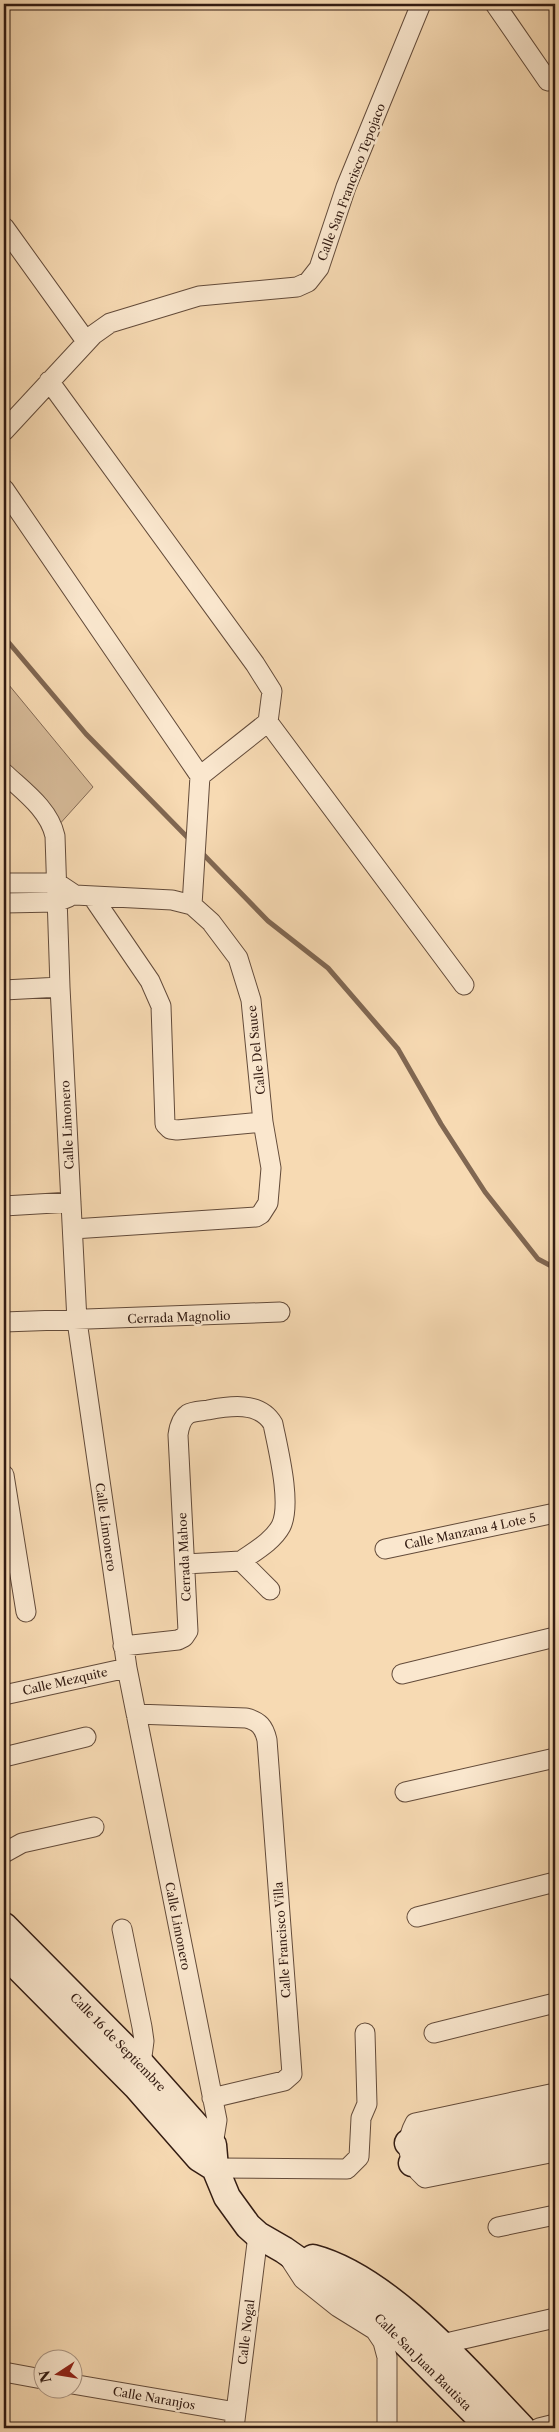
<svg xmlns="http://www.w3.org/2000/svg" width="559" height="2432" viewBox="0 0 559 2432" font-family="'Libre Caslon Text',serif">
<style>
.green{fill:#d6ba98;stroke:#846a55}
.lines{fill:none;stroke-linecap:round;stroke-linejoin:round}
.stream{stroke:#806752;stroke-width:5}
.minor-casing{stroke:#634b3a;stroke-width:21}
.secondary-casing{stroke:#321b12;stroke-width:29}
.minor{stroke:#fae7ce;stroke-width:19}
.secondary{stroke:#fae7ce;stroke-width:26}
.labels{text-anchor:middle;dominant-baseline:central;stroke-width:5;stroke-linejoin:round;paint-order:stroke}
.street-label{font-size:12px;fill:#321b12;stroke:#fae7ce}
</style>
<rect width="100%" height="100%" fill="#f7dab3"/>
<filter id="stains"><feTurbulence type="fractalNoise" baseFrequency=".004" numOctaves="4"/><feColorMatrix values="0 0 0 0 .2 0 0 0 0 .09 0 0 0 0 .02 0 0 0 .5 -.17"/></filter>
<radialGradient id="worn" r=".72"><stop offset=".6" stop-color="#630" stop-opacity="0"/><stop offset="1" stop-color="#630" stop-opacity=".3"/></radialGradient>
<path class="green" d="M4,679L93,787L57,827L4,770Z"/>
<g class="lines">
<path class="stream" d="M4,637L86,734L191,841
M200,851L268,921L328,968L398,1049L441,1124L485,1192L538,1259L555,1268"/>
<defs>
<path id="minor" d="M495,4L548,81
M4,227L86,341
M49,381L255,664L272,691L268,722L464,985
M4,431L93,335L110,323L199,296L297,287L308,282L319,268L346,187L421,4
M4,489L200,776L268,722
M4,773C23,791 49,809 55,836L60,987L77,1321L127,1668L217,2120L213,2145
M4,883H57L75,895L172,900L192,905L211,922L238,958L251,1000L263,1122L271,1168L268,1203L261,1214L256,1217L73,1229
M92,896L150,981L161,1006L165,1124L170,1129L177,1130L263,1122
M4,903L57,902L69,897
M192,905L200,776
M4,990L60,987
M4,1206L71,1202
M4,1322L280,1312
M4,1475L26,1612
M385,1549L555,1513
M185,1564L241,1561L270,1590
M123,1646L178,1640L184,1637L188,1631L178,1435C179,1427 181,1419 188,1414C193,1411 202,1411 208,1410C229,1406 260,1401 273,1424C278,1449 292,1504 281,1526C273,1541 255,1551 241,1561
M402,1674L555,1637
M4,1695L127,1668
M136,1714L246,1718C259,1721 264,1727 267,1740L292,2074L284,2081L212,2098
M4,1757L86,1737
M405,1792L555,1758
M4,1853L22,1843L94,1827
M417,1917L555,1882
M122,1929L142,2027L144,2041L141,2064
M434,2033L555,2003
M555,2093L415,2123C404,2143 407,2162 425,2178L555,2152
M215,2168L347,2169L359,2157L361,2118L367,2104L365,2033
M498,2227L555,2215
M290,2259L303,2279L338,2307L375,2330L383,2342L387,2357V2428
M442,2344L555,2318
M4,2372L42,2379
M72,2384L236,2412
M234,2428L258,2235
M539,2428L555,2424"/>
<path id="secondary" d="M4,1926L141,2064L213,2145L215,2168L227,2197L248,2226L258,2235L284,2250L381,2318L490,2428
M4,1953L136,2086L199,2158L215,2168
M408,2143L555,2112
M412,2163L555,2132
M313,2258C389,2278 468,2372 522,2428"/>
</defs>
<use href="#minor" class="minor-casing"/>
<use href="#secondary" class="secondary-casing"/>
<use href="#minor" class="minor"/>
<use href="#secondary" class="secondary"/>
</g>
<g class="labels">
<g class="street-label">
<text transform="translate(351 182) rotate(-69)">Calle San Francisco Tepojaco</text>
<text transform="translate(256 1050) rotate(-96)">Calle Del Sauce</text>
<text transform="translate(67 1125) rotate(-93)">Calle Limonero</text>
<text transform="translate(179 1317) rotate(-2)">Cerrada Magnolio</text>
<text transform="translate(106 1527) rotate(82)">Calle Limonero</text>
<text transform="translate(470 1531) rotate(-12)">Calle Manzana 4 Lote 5</text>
<text transform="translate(184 1557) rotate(-93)">Cerrada Mahoe</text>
<text transform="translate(65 1681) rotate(-13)">Calle Mezquite</text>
<text transform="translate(178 1926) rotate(79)">Calle Limonero</text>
<text transform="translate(282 1940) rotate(-94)">Calle Francisco Villa</text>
<text transform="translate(118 2042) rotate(46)">Calle 16 de Septiembre</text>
<text transform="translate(246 2332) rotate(-83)">Calle Nogal</text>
<text transform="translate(423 2362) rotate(45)">Calle San Juan Bautista</text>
<text transform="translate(154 2398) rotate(10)">Calle Naranjos</text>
</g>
</g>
<rect width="559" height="2432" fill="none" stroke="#f7dab3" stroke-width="20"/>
<rect x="5" y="5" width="549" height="2422" fill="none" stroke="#321b12" stroke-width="2.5"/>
<rect x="10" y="10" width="539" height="2412" fill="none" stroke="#321b12"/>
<g transform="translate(58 2374) rotate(258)"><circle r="24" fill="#fae7ce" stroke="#aa9583"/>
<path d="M0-4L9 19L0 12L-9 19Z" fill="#8f2418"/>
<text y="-8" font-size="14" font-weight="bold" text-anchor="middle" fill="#321b12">N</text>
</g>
<rect width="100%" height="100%" filter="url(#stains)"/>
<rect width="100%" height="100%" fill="url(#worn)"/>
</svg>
